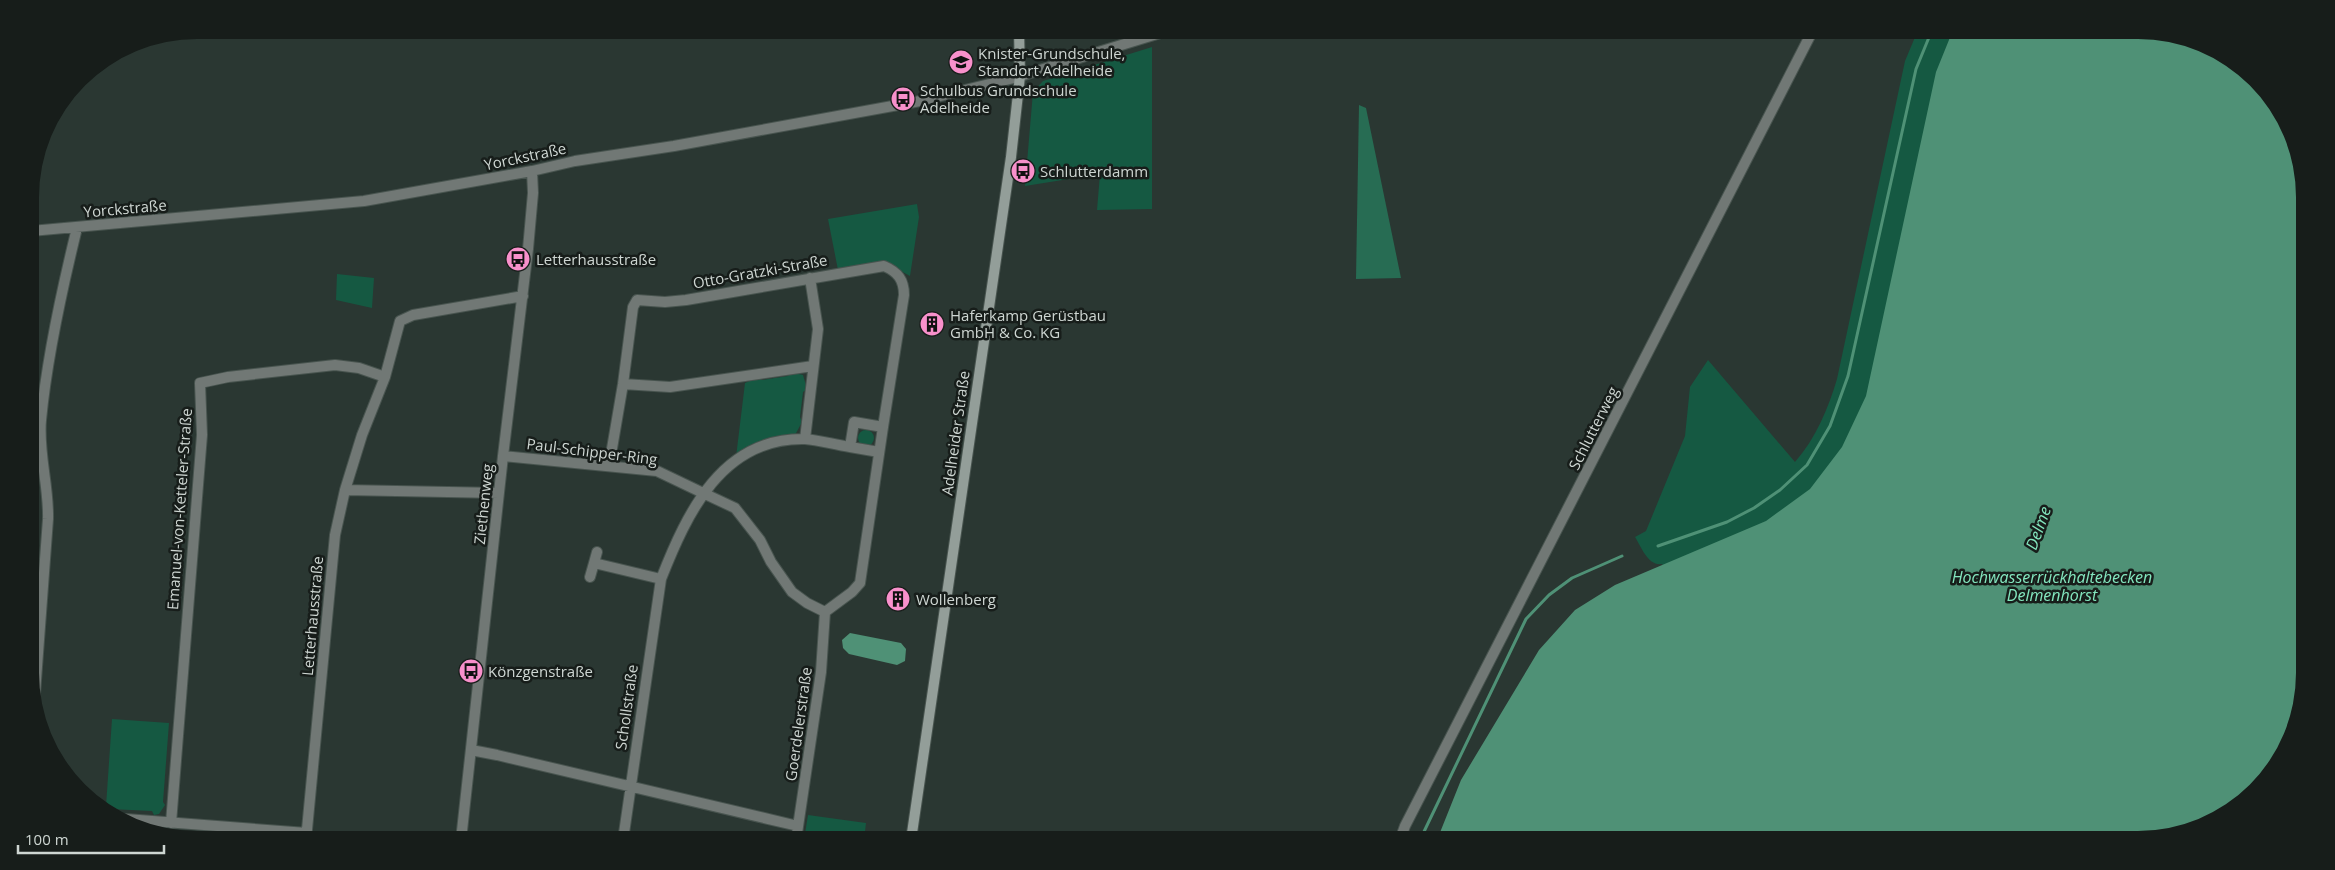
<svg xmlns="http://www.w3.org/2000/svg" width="2335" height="870" viewBox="0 0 2335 870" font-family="'Open Sans',sans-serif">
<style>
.green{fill:#155942}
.forest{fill:#276c53}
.water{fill:#4f9176}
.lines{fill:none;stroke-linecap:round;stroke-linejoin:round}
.stream{stroke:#4f9176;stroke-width:3}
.street-casing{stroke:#48544f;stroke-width:12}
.secondary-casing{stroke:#48544f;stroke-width:12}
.street{stroke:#717875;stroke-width:10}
.secondary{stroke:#939e99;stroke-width:10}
.labels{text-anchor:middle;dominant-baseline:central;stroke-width:5;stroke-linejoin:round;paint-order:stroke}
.poi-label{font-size:15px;fill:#ced6d2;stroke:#171d1a;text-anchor:start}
.street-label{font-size:15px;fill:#ced6d2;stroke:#171d1a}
.water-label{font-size:16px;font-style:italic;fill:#84e7bf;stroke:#171d1a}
</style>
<rect width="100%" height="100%" fill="#2a3732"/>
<path class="green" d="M1918,30H2089L2017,393L1669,576L1662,564C1648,566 1642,548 1635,537L1646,531L1685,436L1690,387L1708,360L1795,462C1816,438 1828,409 1837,379L1905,61Z
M1152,47V209L1097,210L1100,174L1025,186L1033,92L1043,81Z
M917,204L919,217L910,276L886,263L838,270L828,219Z
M337,274L374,278L372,308L336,300Z
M791,372L803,375L807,389L803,392L800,417L802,422L795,435L775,441L771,438L746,448L745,451L736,457L745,383L759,377L762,380L788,376Z
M858 438a8 8 0 1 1 16 0a8 8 0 1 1-16 0Z
M112,719L169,723L163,802L165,805L159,814L154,815L152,811L110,809L106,806Z
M808,815L866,823L864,840H804Z"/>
<path class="forest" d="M1359,105L1366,108L1401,278L1356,279Z"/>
<path class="water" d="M1953,30H2138L2191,39L2264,87L2288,124L2304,175L2305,673L2296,726L2271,774L2239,806L2192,831L2148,840H1437L1461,780L1539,650L1575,610L1615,585L1766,521L1810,489L1842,447L1866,396L1936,72Z
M850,633L901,643L906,649L905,661L897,665L849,654L843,648L842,640Z"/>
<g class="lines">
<path class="stream" d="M1658,546L1727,522L1754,508L1780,490L1807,465L1830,426L1848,376L1916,69L1932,30
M1420,840L1526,619L1549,595L1572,578L1622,556"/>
<defs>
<path id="street" d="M31,231L364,201L532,171L575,161L674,146L920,101L1014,78L1170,30
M623,384L670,387L813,366
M805,439L818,329L810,278
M503,456L657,471L703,493L735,508L760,540L771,562L792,592L807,603L825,612L852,592L860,583L883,427L854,422L850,447L879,452
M609,466L623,384L633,307L637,300L665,302L686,300L884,266C898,272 904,280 904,295L883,427
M345,490L499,493
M597,552L594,563L661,579
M590,577L594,563
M34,707L48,519C49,486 38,453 41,420C47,357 62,289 77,228
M471,750L497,755L798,826
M126,819L307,833
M171,823L202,435L200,383L228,377L335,365L359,368L385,377
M306,840L335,535L345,490L362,435L385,377L400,321L413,315L523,296
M461,840L503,456L528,249L533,193L532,171
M623,840L661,579C687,513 722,437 805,439C819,440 835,445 850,447
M796,840L821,672L825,612
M1400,840L1405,826L1813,30"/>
<path id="secondary" d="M911,840L1011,157L1020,76L1019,30"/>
</defs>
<use href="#street" class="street-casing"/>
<use href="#secondary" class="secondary-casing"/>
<use href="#street" class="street"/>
<use href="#secondary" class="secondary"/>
</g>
<defs>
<symbol id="school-disc" viewBox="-11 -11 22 22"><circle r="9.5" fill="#f890cb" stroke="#171d1a"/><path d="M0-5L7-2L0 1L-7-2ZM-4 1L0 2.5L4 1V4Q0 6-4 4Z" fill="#111"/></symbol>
<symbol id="bus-disc" viewBox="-11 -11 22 22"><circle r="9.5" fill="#f890cb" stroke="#171d1a"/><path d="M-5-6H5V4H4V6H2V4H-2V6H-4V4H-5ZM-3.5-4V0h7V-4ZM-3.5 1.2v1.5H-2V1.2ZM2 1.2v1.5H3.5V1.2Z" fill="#111"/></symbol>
<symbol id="building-disc" viewBox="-11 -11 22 22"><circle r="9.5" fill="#f890cb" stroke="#171d1a"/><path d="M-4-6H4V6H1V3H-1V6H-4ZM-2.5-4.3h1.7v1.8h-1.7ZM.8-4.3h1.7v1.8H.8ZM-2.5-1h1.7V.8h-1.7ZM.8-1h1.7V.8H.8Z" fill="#111"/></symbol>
</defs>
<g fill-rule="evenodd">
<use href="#school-disc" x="947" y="48" width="28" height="28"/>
<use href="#bus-disc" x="889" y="85" width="28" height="28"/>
<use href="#bus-disc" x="1009" y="157" width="28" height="28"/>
<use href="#bus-disc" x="504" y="245" width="28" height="28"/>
<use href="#building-disc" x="918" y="310" width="28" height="28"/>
<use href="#building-disc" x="884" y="585" width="28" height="28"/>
<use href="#bus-disc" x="457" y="657" width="28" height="28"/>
</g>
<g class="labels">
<g class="poi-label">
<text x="978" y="53">Knister-Grundschule,<tspan x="978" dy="17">Standort Adelheide</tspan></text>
<text x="920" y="90">Schulbus Grundschule<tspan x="920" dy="17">Adelheide</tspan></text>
<text x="1040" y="171">Schlutterdamm</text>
<text x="536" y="259">Letterhausstraße</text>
<text x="950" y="315">Haferkamp Gerüstbau<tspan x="950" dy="17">GmbH &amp; Co. KG</tspan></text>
<text x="916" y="599">Wollenberg</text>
<text x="488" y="671">Könzgenstraße</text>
</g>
<g class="street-label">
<text transform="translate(525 156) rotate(-12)">Yorckstraße</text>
<text transform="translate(125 208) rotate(-5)">Yorckstraße</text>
<text transform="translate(760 271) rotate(-10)">Otto-Gratzki-Straße</text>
<text transform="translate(1593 428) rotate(-63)">Schlutterweg</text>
<text transform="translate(955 433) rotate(-82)">Adelheider Straße</text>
<text transform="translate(592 451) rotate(7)">Paul-Schipper-Ring</text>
<text transform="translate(483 504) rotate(-84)">Ziethenweg</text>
<text transform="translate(179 509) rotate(-86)">Emanuel-von-Ketteler-Straße</text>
<text transform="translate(312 616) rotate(-85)">Letterhausstraße</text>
<text transform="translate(626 707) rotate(-82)">Schollstraße</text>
<text transform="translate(798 724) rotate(-82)">Goerdelerstraße</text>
</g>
<g class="water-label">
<text transform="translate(2038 528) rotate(-70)">Delme</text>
<text x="2052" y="577">Hochwasserrückhaltebecken<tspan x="2052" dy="18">Delmenhorst</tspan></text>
</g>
</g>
<path d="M0 0H2335V870H0ZM197 39H2138A158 158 0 0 1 2296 197V673A158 158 0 0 1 2138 831H197A158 158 0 0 1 39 673V197A158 158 0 0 1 197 39Z" fill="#171d1a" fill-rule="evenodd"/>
<path d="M18 845v8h146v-8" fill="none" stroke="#ced6d2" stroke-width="2.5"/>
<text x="25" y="845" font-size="15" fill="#ced6d2" stroke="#171d1a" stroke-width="4" paint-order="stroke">100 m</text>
</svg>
